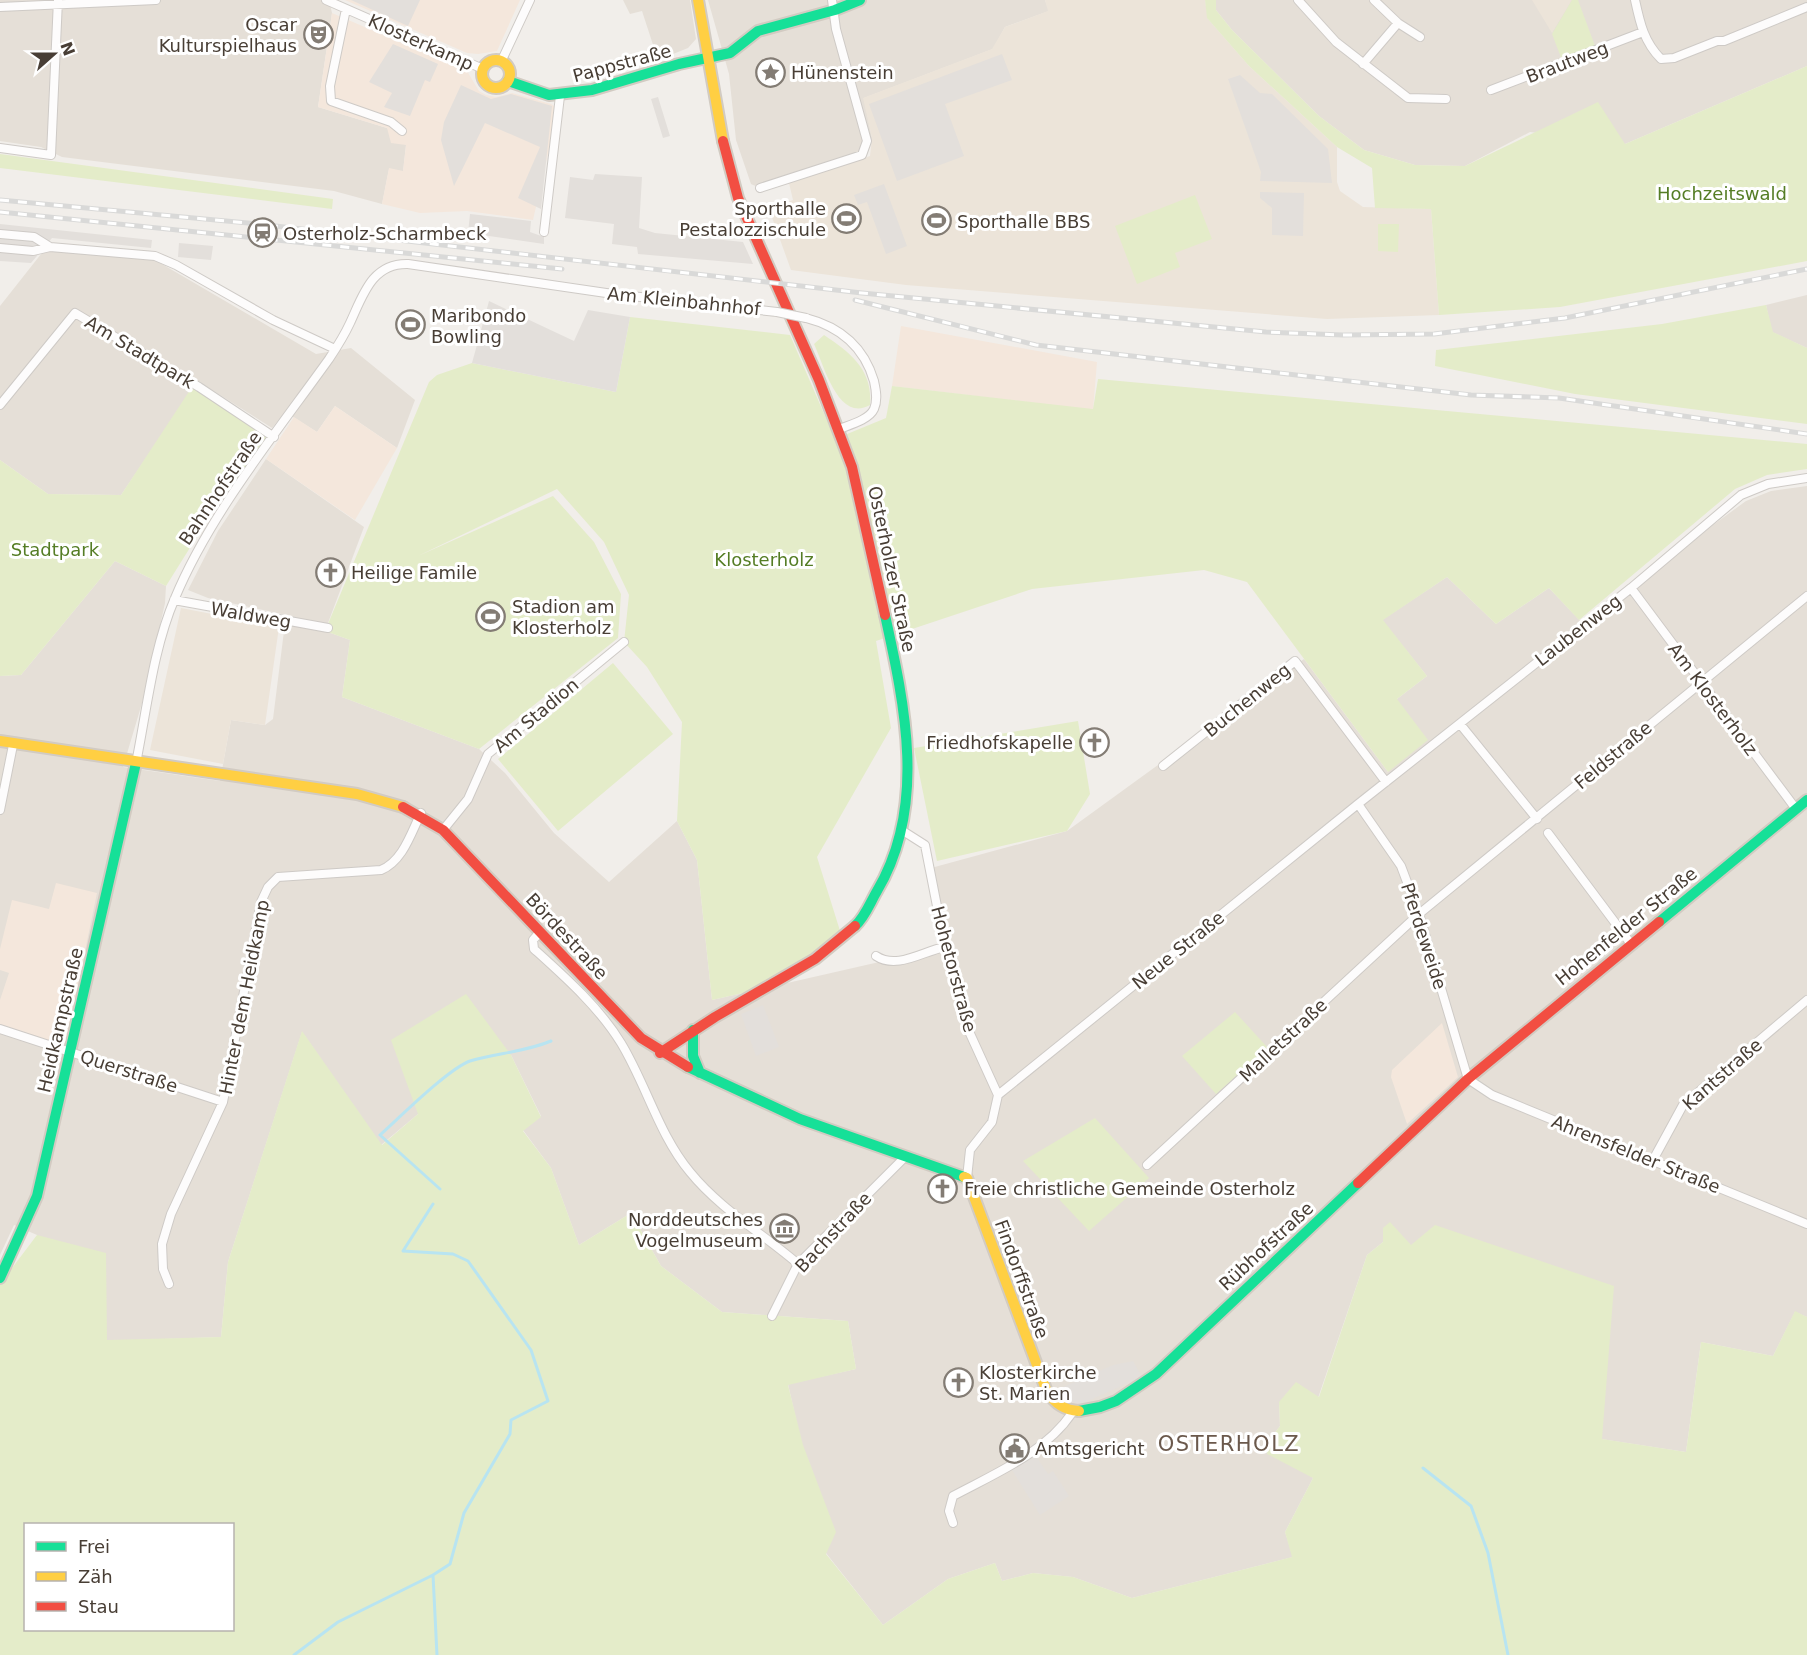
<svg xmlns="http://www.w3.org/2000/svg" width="1807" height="1655" viewBox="0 0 1807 1655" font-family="'DejaVu Sans',sans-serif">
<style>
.residential{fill:#e5dfd7}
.commercial{fill:#f4e7dc}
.education{fill:#ece4d9}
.green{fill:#e4ecc9;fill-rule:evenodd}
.parking{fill:#e3dfdb}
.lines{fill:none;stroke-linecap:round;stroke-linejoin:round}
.stream{stroke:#b8e4f1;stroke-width:3}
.street-casing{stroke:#cecac6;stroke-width:10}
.fast-casing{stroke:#d2cbc2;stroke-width:14}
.slow-casing{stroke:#d2cbc2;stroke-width:14}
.jam-casing{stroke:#d2cbc2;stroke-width:14}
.street{stroke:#fdfcfc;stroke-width:8}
.fast{stroke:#16e098;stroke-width:10}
.slow{stroke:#ffcf43;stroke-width:10}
.jam{stroke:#f24e42;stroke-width:10}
.rail-casing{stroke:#d9d9d8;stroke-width:5}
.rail{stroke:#fff;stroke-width:3;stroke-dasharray:9;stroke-linecap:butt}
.street-bridge-casing{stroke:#cecac6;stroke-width:10;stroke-linecap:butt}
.street-bridge{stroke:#fdfcfc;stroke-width:8}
.labels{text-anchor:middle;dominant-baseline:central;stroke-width:6;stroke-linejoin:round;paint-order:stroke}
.poi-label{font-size:18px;fill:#483e35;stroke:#fff;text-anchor:start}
.street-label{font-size:18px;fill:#483e35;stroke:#fff}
.park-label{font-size:18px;fill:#557d25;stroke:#fff}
.quarter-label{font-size:21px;letter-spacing:1.5px;fill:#6b594c;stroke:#fff}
</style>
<rect width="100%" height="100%" fill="#f1eeea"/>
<path class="residential" d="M0,0H329L332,13L318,107L387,128L406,145L403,172L389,169L382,204L334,191L62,157L41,147L0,141Z
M623,0H690L696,39L688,48L658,60L642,11L630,14Z
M708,0H1045L1049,11L1005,27L993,49L864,98L872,138L869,149L760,188L751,184L736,140L729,74Z
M1216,0H1807V66L1625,144L1530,132L1465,166L1415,165L1364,150L1319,116L1232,30L1216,10Z
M45,249L155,260L316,354L351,348L415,400L397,448L335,406L317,432L285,412L272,428L198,381L121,495L48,494L0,460V306Z
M1807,295V348L1772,332L1766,305Z
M266,459L364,527L325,631L350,640L342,697L479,749L505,773L554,833L609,882L677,821L697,860L712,1000L945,947L931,868L1067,831L1304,659L1388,772L1397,699L1427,676L1382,620L1447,577L1496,624L1549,588L1587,628L1713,525L1746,501L1771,491L1807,486V1317L1795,1312L1773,1356L1701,1342L1686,1452L1601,1439L1411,1246L1383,1228V1242L1367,1255L1318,1398L1279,1402L1280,1426L1267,1443L1313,1478L1285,1532L1293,1557L1132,1598L1073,1577L1033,1573L1002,1581L995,1563L948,1579L883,1625L826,1553L788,1384L856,1369L848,1321L722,1312L661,1266L631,1213L579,1245L551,1168L523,1130L541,1116L511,1055L418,1114L381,1145L302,1032L228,1262L221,1337L107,1341L37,1235L14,1225L0,1255V676L21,675L115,561L166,586L165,603L145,693L123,767L220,781L231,720L265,725L273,719L286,615L208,598L188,590L218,531Z"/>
<path class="commercial" d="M345,0H520L497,51L478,54L467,53Z
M332,13L467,71L479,91L486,95L496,97L512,93L551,104L558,109L533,220L467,211L420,213L382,204L389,168L403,171L406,145L391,143L387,128L318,107Z
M901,326L1097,362L1093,410L892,386Z
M335,406L397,448L355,520L266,459L294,417L317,432Z
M56,883L97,893L66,1043L61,1045L0,1024V1000L9,973L0,970V949L12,900L49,909Z
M1442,1023L1458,1077L1407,1124L1391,1077L1392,1070Z"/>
<path class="education" d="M1045,0H1205L1208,19L1249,66L1337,147V182L1340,191L1363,207L1431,209L1439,315L1327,319L906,285L791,270L769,209L793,200L789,183L870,156L872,138L863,98L992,49L1005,27L1048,11Z
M1532,0H1572L1552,33Z
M181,608L279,627L265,725L231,720L223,764L150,750Z"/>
<path class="green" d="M1205,0H1216V10L1232,30L1319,116L1364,150L1415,165L1465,166L1598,102L1625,144L1807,66V261L1560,307L1439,315L1431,209L1375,208L1372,168L1337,147L1249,66L1207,18Z
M1572,0H1578L1595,46L1562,60L1552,34Z
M0,154L333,199L332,209L0,168Z
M1195,195L1212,239L1175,253L1180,267L1137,284L1115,226Z
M1378,224H1399L1398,252L1378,251Z
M1766,305L1773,332L1807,348V424L1575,394L1435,366L1436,350L1662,324Z
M630,317L790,335L835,439L886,418L892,386L1093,409L1098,379L1807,444V469L1767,475L1735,489L1579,620L1549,588L1496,624L1447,577L1383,620L1427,676L1397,699L1428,740L1388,772L1247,582L1204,570L1032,589L876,641L891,728L817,857L841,934L761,989L712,1000L697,860L677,821L682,722L647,667L624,642L629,595L604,542L557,489L418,556L553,496L594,542L621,594L618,638L479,749L342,697L350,640L325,631L429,382L437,375L472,363L616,392Z
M824,335C851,353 873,370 870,405C838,423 824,365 814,344Z
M192,387L269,437L213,511L166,586L115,561L21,675L0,676V460L48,494L121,495Z
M613,663L673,734L558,831L498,759Z
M1078,721L1090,794L1067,831L937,861L914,748Z
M466,994L511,1055L541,1117L523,1131L551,1168L579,1245L631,1213L661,1266L722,1312L848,1321L856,1369L788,1385L803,1445L836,1532L826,1554L883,1625L948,1579L995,1563L1002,1581L1033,1573L1073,1577L1132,1598L1292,1557L1285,1532L1313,1478L1267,1454V1443L1280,1426L1279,1402L1296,1382L1319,1397L1367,1255L1383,1242V1228L1390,1222L1411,1245L1435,1225L1614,1286L1602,1439L1686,1452L1701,1342L1773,1356L1795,1311L1807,1317V1655H0V1284L37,1235L106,1253L107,1340L221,1337L228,1262L302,1031L382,1145L418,1114L391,1040ZM26,1524H232V1630H26Z
M1235,1012L1268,1048L1216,1094L1182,1056Z
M1095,1118L1149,1178L1089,1231L1023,1161Z"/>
<path class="parking" d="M351,0H420L408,26Z
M393,44L438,64L430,82L425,80L410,116L384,107L392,93L369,82Z
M1002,54L1012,80L945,104L964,156L897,181L869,104Z
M1240,75L1260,93L1272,94L1328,149L1332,183L1260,181L1261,172L1228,79Z
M461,85L491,99L511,94L552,106L541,209L518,198L540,147L485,123L454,186L441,140L444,122Z
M658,97L670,136L663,138L651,99Z
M595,174L642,177L639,228L655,233L743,242L753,264L638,254L637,247L612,244L614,224L565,218L570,177L593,180Z
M884,184L907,246L886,254L867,202L858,205L854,195Z
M1260,192L1304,193L1303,236L1272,235V208L1260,198Z
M470,214L531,221L530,232L544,237V244L468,233Z
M0,224L152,240L151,248L52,238L31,263L0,261Z
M179,243L213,246L211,260L178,257Z
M489,301L574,341L588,310L630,317L616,392L472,363Z
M763,1005L779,1047L756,1056L741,1014Z
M1133,1361L1142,1377L1081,1404L1066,1401L1061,1388L1113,1365Z
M1035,1455L1048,1474L1053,1471L1069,1496L1040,1515L1012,1470Z"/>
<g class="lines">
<path class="stream" d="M440,1189L380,1135C399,1118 448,1069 470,1061C497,1053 525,1052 551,1041
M433,1204L403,1251L453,1254L468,1261L531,1350L548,1401L511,1420L510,1434L464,1513L450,1564L433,1575L437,1655
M1423,1468L1471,1506L1488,1553L1508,1655
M294,1655L338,1622L433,1575"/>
<defs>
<path id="street" d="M326,0L483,69
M1298,0L1336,42L1408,98L1446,99
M1374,0L1398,23L1420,37
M1635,0C1640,23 1644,42 1661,59L1674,58L1717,41H1724L1807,7
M0,7L156,0
M346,9L330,86L331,101L391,122L402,131
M501,62L530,0
M1363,64L1398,23
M1491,90L1643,32
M0,148L51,155L58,0
M760,188L862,155L867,141L836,29L832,0
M544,232L560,96
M0,234L34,237L50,247
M0,248L33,251L50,247L155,256L176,265L273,320L335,349
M806,318C841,327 864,347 874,381C876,390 878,400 874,409C869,420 849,425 839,429
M0,405L75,313L199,387L274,437
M1631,588L1796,809
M174,600L328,628
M1460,724L1537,819
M136,763C147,709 153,649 175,598C210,514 276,433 329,359C337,347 344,336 350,323C363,295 372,263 408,264L613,294L777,312
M1163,766L1295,661L1386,782
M1358,804L1401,866L1419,914L1468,1079L1492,1095L1807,1224
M0,810L13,745
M443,830L468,799L488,754L624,642
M903,831L925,845L945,947L967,1027L998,1095L992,1122L970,1150L967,1178
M1548,833L1631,944
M540,932L533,940L534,949C565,977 599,1007 621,1043C646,1084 659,1135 690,1172C720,1209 762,1233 798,1264
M876,956C897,970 923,951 945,947
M0,1029L223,1102
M998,1095L1358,804L1631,588L1741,495L1768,484L1807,478
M1653,1160L1683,1105L1807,1000
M1147,1165L1419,914L1807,596
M169,1284L163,1269L162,1244L171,1214L223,1102L261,902L268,887L278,877L381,870C403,861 411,833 421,813
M772,1316L798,1264L905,1157
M953,1523L949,1511L953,1496C994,1474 1045,1453 1072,1413"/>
<path id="fast" d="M508,81L549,95L592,90L679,64L730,53L758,31L835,10L860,0
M1659,922L1807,800
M855,926C865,917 870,903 877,891C927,807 905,706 885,615
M693,1030V1056L700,1073
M688,1067L800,1119L964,1177
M0,1278L37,1196L136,763
M1079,1411L1100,1407L1116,1401L1156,1374L1358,1183"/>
<path id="slow" d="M698,0L723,141
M482 74a14 14 0 1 1 28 0a14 14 0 1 1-28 0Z
M0,741L357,794L403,807
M964,1177L967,1178L1047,1392C1056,1404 1064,1410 1079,1411"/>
<path id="jam" d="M723,141L738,198L819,380L852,467L885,615
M403,807L443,830L641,1038L688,1067
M660,1053L715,1017L815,959L855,926
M1358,1183L1468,1079L1659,922"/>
</defs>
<use href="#street" class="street-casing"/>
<use href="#fast" class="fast-casing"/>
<use href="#slow" class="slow-casing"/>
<use href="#jam" class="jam-casing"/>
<use href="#street" class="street"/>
<use href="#fast" class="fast"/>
<use href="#slow" class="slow"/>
<use href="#jam" class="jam"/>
<defs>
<path id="rail" d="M0,200L258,224L862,293L1266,332L1343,335L1434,334L1565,318L1807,269
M0,212L562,269
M855,300L1036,345L1471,395L1559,398L1807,434"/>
</defs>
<use href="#rail" class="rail-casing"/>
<use href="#rail" class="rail"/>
<defs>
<path id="street-bridge" d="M777,312L806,318"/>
</defs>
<use href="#street-bridge" class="street-bridge-casing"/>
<use href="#street-bridge" class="street-bridge"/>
</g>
<defs>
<symbol id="theatre-ring" viewBox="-11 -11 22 22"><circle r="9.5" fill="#fff" stroke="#837c74" stroke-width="1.5"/><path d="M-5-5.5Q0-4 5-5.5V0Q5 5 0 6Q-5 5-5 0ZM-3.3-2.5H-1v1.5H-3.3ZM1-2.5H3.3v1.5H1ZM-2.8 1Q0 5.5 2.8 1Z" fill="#837c74"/></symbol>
<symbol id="sight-ring" viewBox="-11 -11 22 22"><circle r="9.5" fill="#fff" stroke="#837c74" stroke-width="1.5"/><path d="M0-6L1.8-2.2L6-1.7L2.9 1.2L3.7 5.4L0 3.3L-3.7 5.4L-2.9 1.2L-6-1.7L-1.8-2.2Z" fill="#837c74"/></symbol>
<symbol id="stadium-ring" viewBox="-11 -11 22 22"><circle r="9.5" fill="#fff" stroke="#837c74" stroke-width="1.5"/><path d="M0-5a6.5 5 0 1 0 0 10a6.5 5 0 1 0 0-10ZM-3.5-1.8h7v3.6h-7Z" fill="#837c74"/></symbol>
<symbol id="station-ring" viewBox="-11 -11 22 22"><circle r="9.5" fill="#fff" stroke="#837c74" stroke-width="1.5"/><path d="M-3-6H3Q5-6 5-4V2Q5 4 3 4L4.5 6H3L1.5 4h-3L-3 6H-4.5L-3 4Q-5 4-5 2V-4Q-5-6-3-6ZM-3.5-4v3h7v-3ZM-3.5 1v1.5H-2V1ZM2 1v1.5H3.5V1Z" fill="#837c74"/></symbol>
<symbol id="church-ring" viewBox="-11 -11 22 22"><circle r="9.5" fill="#fff" stroke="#837c74" stroke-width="1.5"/><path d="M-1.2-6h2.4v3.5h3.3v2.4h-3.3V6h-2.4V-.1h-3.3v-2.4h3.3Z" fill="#837c74"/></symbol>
<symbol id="museum-ring" viewBox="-11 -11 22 22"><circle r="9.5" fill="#fff" stroke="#837c74" stroke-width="1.5"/><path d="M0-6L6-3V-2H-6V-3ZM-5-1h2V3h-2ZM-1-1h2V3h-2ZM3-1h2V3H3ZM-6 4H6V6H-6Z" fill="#837c74"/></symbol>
<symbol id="civic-ring" viewBox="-11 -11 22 22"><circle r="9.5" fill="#fff" stroke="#837c74" stroke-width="1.5"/><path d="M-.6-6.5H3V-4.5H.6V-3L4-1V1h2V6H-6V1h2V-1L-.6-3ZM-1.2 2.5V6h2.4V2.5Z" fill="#837c74"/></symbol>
</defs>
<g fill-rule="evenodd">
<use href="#theatre-ring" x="302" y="18" width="33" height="33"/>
<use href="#sight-ring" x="754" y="56" width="33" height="33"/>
<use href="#stadium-ring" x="830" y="202" width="33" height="33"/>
<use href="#stadium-ring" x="920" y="204" width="33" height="33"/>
<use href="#station-ring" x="246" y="216" width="33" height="33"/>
<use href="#stadium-ring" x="394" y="308" width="33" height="33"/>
<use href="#church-ring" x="314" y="556" width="33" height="33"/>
<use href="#stadium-ring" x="474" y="600" width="33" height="33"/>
<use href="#church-ring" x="1078" y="726" width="33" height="33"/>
<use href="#church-ring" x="926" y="1172" width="33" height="33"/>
<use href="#museum-ring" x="768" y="1212" width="33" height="33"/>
<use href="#church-ring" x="942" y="1366" width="33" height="33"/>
<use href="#civic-ring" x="998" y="1432" width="33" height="33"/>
</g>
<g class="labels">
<g class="poi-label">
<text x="297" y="24" text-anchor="end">Oscar<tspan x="297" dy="21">Kulturspielhaus</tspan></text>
<text x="791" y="72">Hünenstein</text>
<text x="826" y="208" text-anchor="end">Sporthalle<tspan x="826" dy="21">Pestalozzischule</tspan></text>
<text x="957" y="221">Sporthalle BBS</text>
<text x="283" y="233">Osterholz-Scharmbeck</text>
<text x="431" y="315">Maribondo<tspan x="431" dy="21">Bowling</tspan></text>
<text x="351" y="572">Heilige Famile</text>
<text x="512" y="606">Stadion am<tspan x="512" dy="21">Klosterholz</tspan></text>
<text x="1073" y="742" text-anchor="end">Friedhofskapelle</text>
<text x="964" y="1188">Freie christliche Gemeinde Osterholz</text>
<text x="763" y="1219" text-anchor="end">Norddeutsches<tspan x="763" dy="21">Vogelmuseum</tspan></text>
<text x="979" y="1372">Klosterkirche<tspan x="979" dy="21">St. Marien</tspan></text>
<text x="1035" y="1448">Amtsgericht</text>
</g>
<g class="street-label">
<text transform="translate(421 42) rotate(24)">Klosterkamp</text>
<text transform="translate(1567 62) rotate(-21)">Brautweg</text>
<text transform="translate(622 63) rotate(-15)">Pappstraße</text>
<text transform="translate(684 301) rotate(6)">Am Kleinbahnhof</text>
<text transform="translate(140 352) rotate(31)">Am Stadtpark</text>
<text transform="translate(220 488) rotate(-56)">Bahnhofstraße</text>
<text transform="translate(892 569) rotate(78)">Osterholzer Straße</text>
<text transform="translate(251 615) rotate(10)">Waldweg</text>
<text transform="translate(1578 630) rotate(-38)">Laubenweg</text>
<text transform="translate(1713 699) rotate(53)">Am Klosterholz</text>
<text transform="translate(1247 700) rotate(-39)">Buchenweg</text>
<text transform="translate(536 715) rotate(-40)">Am Stadion</text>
<text transform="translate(1613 755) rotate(-40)">Feldstraße</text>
<text transform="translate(1626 926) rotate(-39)">Hohenfelder Straße</text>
<text transform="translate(567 936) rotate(47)">Bördestraße</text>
<text transform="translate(1424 936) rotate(72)">Pferdeweide</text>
<text transform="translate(1178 950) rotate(-39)">Neue Straße</text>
<text transform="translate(954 969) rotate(75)">Hohetorstraße</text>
<text transform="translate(244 997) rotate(-79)">Hinter dem Heidkamp</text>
<text transform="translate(60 1020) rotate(-77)">Heidkampstraße</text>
<text transform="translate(1283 1040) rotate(-43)">Malletstraße</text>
<text transform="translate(129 1071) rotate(18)">Querstraße</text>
<text transform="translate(1722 1074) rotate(-41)">Kantstraße</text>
<text transform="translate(1636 1154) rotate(22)">Ahrensfelder Straße</text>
<text transform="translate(833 1232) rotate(-47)">Bachstraße</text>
<text transform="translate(1266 1246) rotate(-43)">Rübhofstraße</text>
<text transform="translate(1022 1279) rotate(70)">Findorffstraße</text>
</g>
<g class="park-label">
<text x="1722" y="193">Hochzeitswald</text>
<text x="55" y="549">Stadtpark</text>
<text x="764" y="559">Klosterholz</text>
</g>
<g class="quarter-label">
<text x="1229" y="1444">OSTERHOLZ</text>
</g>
</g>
<rect x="24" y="1523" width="210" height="108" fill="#ffffff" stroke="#b6b2ae" stroke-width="1.5"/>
<rect x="36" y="1542" width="30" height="9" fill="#16e098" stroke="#b6b2ae" stroke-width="1.5"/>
<text x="78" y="1553" font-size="18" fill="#483e35">Frei</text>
<rect x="36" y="1572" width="30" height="9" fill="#ffcf43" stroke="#b6b2ae" stroke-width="1.5"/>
<text x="78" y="1583" font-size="18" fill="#483e35">Zäh</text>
<rect x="36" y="1602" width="30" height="9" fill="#f24e42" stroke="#b6b2ae" stroke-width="1.5"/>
<text x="78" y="1613" font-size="18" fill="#483e35">Stau</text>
<g transform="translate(54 54) rotate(69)" stroke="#ffffff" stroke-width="4.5" paint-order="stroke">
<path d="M0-4.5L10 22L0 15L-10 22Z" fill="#483e35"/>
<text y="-9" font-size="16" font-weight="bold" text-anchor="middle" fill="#483e35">N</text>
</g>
</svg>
